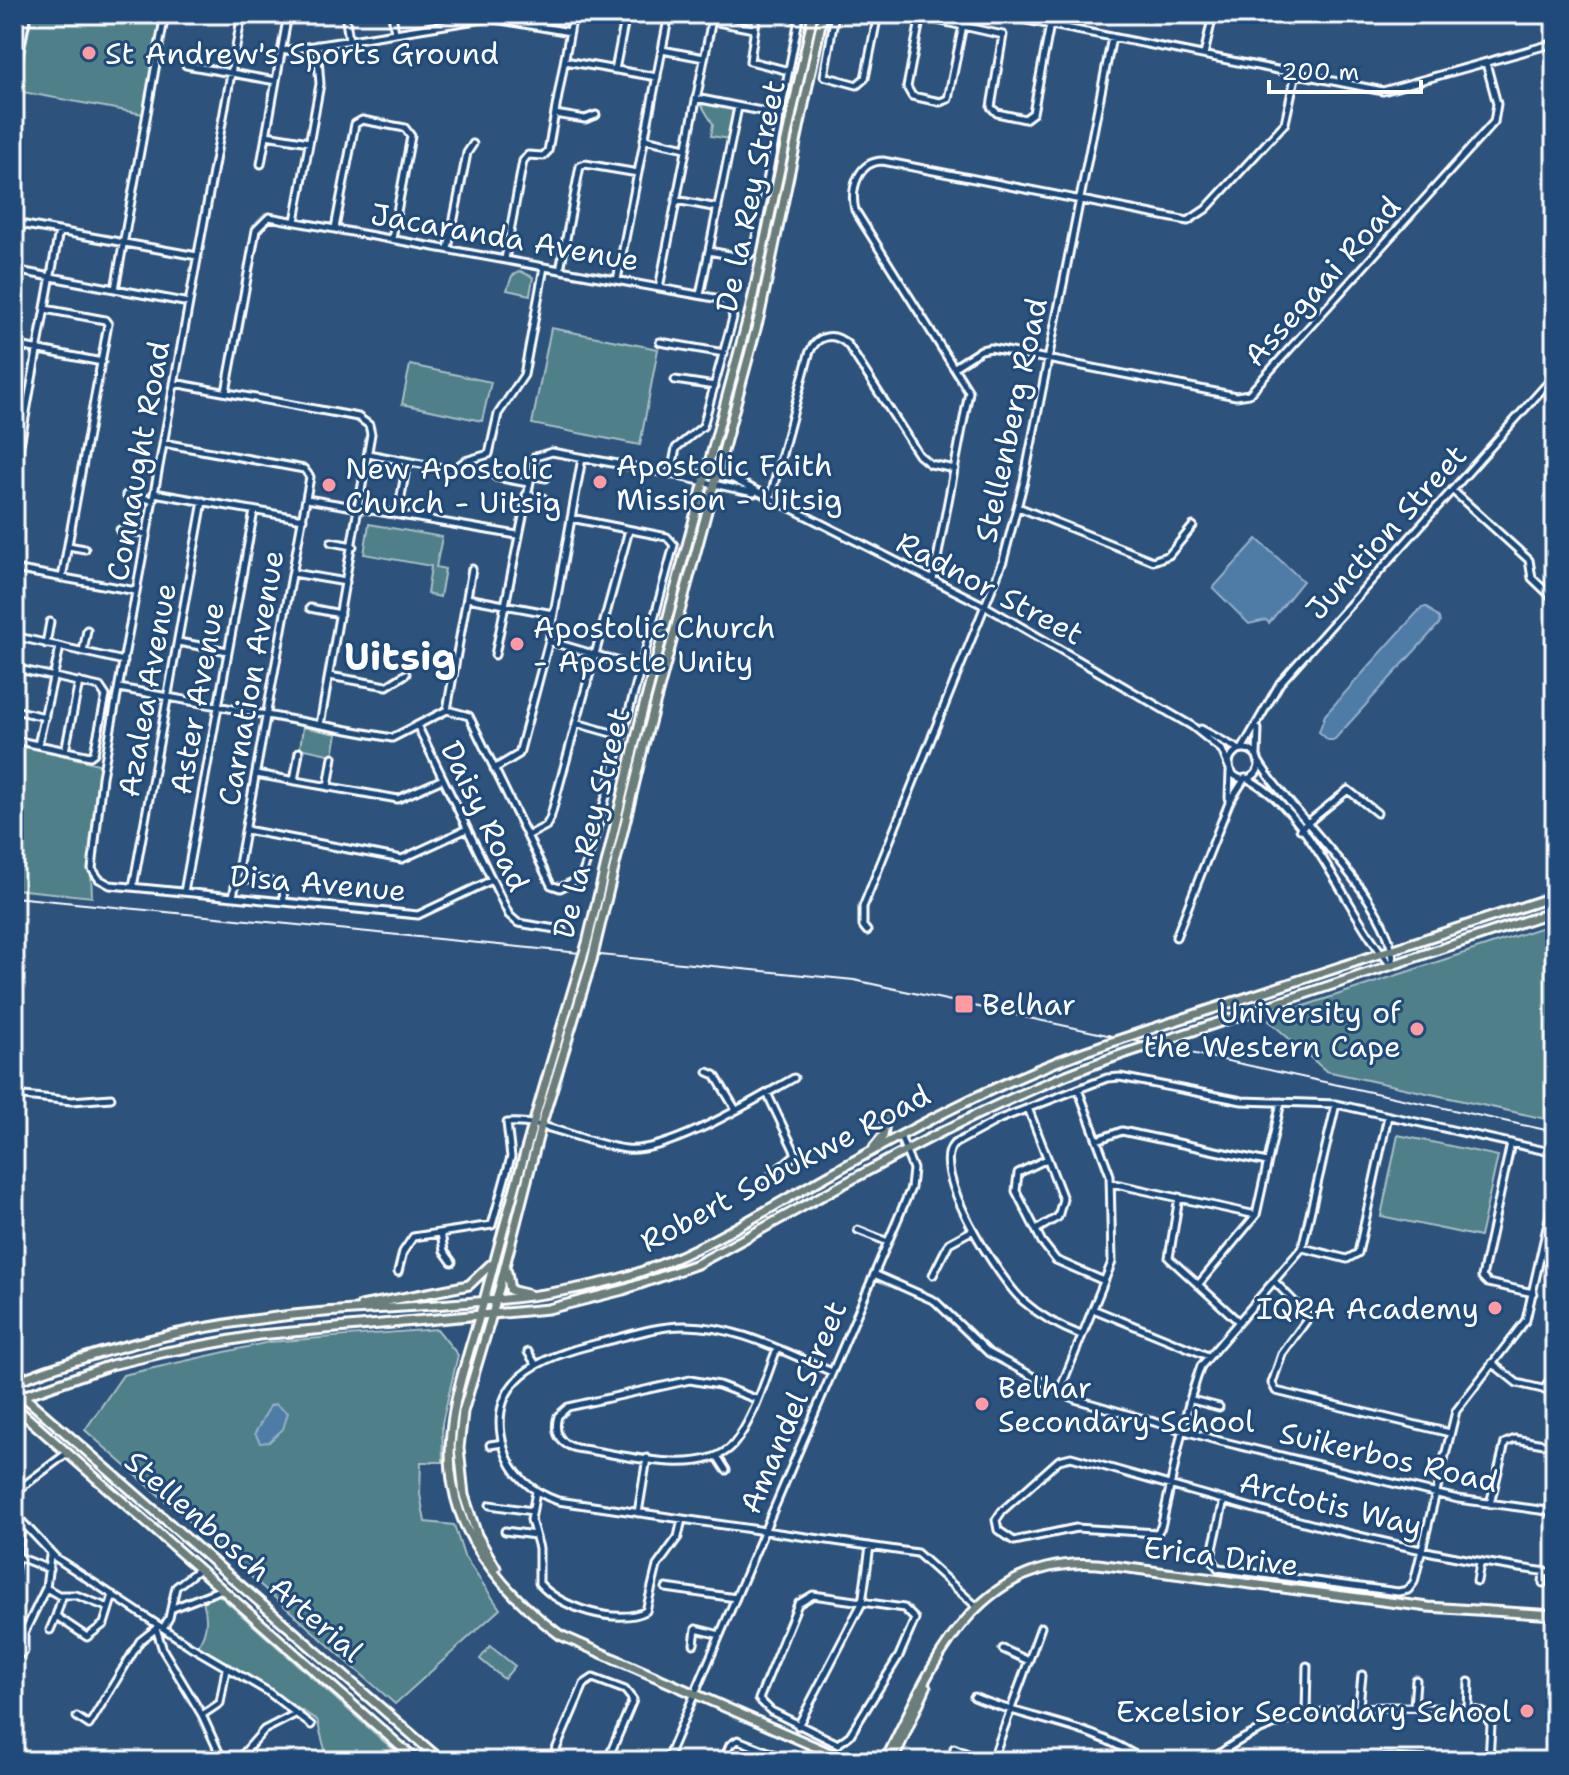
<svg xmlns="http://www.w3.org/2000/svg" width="1569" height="1775" viewBox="0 0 1569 1775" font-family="'Shantell Sans',sans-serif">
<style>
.green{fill:#507f88;stroke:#a8bfc4;stroke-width:2}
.water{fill:#507ca6;stroke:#96b0ca;stroke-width:2}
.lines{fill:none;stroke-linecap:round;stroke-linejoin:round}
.minor-casing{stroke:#fff;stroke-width:11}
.major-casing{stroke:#fff;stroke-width:13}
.minor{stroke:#1f4a7a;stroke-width:5}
.major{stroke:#6c7e7c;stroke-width:7}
.rail{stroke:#fff;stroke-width:2}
.major-bridge-casing{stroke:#fff;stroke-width:13;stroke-linecap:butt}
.major-bridge{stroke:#6c7e7c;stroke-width:7}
.poi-dot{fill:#ff9aa2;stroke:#1f4a7a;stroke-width:3}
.labels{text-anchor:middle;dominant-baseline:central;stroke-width:6;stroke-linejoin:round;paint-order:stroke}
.poi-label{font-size:30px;fill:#fff;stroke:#1f4a7a;text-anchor:start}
.street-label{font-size:30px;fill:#fff;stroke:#1f4a7a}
.district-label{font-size:38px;font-weight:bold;fill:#fff;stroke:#1f4a7a}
</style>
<rect width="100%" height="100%" fill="#2d527c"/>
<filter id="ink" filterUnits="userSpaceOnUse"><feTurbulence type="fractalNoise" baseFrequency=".0125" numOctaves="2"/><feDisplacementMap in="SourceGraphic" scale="16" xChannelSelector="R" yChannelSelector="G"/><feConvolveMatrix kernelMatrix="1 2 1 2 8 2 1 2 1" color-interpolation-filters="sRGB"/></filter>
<g filter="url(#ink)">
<path class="green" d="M32,14H161L143,114L17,91Z
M704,102L734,109L730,139L711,136L713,124L702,106Z
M520,271L533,277L530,295L507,290L512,276Z
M551,328L658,349L640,445L532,424Z
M410,365L491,382L482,421L402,404Z
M369,524L442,537L436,567L445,569L440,597L427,594L431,566L364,554Z
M303,727L337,734L333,755L300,748Z
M14,743L102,765L90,845L92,897L14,889Z
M1555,923V1121L1326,1071L1269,1021L1270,1017Z
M1398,1135L1498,1156L1480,1237L1381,1216Z
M437,1329L458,1355L442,1423L443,1462H421L420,1494L425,1522L454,1525L464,1556L500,1609L395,1704L85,1430L123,1375L269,1342Z
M219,1595L406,1761H328L317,1720L197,1646C208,1632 208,1617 203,1601Z
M490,1646L515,1666L504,1679L480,1659Z"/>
<path class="water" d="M1257,539L1303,581L1269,623L1266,620L1249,624L1213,588Z
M1422,607H1427L1439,618L1440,623L1334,740H1328L1319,732L1325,715Z
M275,1404L288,1413L283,1429L269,1442L260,1443L255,1433L270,1406Z"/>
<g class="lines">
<defs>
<path id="minor" d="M242,14L102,777L92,869L99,879L110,885L418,915L492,880
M345,14L349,40
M392,14L395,33
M757,14L750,61L789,71
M835,14L824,76L857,85L865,78L878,14
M910,14L1003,35L991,107L997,113L1025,119L1033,113L1052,14
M996,14L1383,91L1555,43
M921,15L907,87L912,96L940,102L948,99L963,25
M712,21L754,29
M523,23L524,14
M662,50L704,58
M282,51L489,18L570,32
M1204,55L1213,14
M565,61L657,77
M186,65L276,81
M615,70L626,14
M14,80L27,14
M696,98L781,115
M555,114L585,119L596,115
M266,135L309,142
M644,139L686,148
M261,164L288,14
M676,200L718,208
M295,221L320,84L317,45
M14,223L197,256
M335,228L355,124L362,120L405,128L411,136L392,239
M448,249L467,153L473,144
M709,251L745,258L753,252L800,14
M505,259L523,161L528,155L543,156L548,151L573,14
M14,270L189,303
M560,270L580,166L585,164L638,173
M617,280L669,14
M659,288L713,14
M115,289L165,14
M700,295L738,107
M45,309L105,320L108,324L62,578
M660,342L724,353
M14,345L102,362
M956,366L981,350L991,348L1236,396L1249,394L1494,122L1497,104L1486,63
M675,380L715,386
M174,383L358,417L369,425L371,434L320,725
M226,392L256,230L269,217L720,299L731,307L733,318L703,426L676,448L671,474
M163,443L304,469L310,477L233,897
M368,454L453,470L465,461L489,454L498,414L524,375L544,267
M529,475L546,478
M674,475L707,474L733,479L987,607L1192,726L1222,750L1229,767
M496,477L528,483
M682,477L754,493
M14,478L59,231
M1452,490L1529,560L1532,578L1555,600
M154,493L303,519
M126,495L153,500
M526,495L543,498
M307,499L517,535
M770,499L809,354C816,335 833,331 848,345L919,455L930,464L955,469
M1018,507L1153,561L1169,555L1193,526
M398,514L407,462
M120,530L147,534
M331,542L353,546
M68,546L85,549
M14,569L136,591
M293,573L346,582
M933,580L969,392L855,210C850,189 858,161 883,161L1188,221L1206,209L1285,123L1296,73
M467,598L553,614
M310,608L340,614
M14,636L124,661
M549,641L640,668
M178,642L228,651
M46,644L50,622
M83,652L87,630
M495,655L535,457L552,452L672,474
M14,668L100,687L106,696L94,753L90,756L14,740
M329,676L387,686L406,674
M119,688L392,738L447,710
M14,710L45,717
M447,710L469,716L551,885L560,888L581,878L594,841L674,545L667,537L571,518
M447,710L472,569
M576,723L622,736
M418,727L509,915L518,923L562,930
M1201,729L1238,749
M38,745L60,647
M1242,749L1280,683L1555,375
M1229 764a15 15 0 1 1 30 0a15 15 0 1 1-30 0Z
M65,751L79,682
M1257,755L1258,729
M1258,760C1289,813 1396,904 1393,965
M494,769L519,754L549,641L582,458
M256,774L398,799L443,779
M1246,778C1310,808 1346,913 1391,965
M294,781L299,752
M328,787L333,757
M1229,798L1230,772
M1300,829L1348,790L1377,813
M246,830L402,859L467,829
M527,836L546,826L550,819L629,530
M236,881C251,877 272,878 283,889L284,902
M133,887L203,501
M184,892L254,511
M867,931L863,926V907L1003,561L1024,481L1112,37
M1176,937L1229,803L1245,778
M708,1072L715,1075L736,1110
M14,1095L72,1101L111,1098
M1336,1104L1302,1248L1201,1366C1182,1417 1174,1475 1161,1527L1157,1533L1076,1528L1014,1541L998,1530L996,1520L1002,1511L1059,1460L1071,1457C1230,1502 1391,1552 1555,1573
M1028,1108L1063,1199L1058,1217L1036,1230
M1097,1140L1122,1131L1267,1162
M1511,1143L1482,1277L1488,1283L1533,1293
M1047,1159L1018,1173L1016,1191L1042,1242L1056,1260L1104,1281
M764,1181L796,1154L767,1093
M1111,1183L1256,1215
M1179,1197L1169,1258L1238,1321
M858,1230L888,1242
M441,1233L444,1251L452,1262
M1303,1248L1347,1259L1358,1253L1388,1116
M398,1272L403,1252L413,1237L492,1225L511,1157L507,1123C548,1120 585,1144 626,1149C668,1154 756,1099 794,1078
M874,1274L935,1301L989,1353L1075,1399L1216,1440L1458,1499L1555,1512
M933,1275L949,1243L973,1230
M1274,1281L1309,1317L1282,1354L1272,1383L1276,1391L1450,1433
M1198,1285L1256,1215L1281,1102
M1093,1309L1208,1356
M1081,1335C1060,1327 1040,1316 1023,1301C1000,1280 928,1170 954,1144L1000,1119L1107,1078L1120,1077L1242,1101L1336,1104L1555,1153
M528,1352L535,1363
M1492,1363L1517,1383L1555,1392
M832,1372C784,1352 736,1325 683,1326C659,1326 634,1334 611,1340C556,1353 482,1371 504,1448C512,1475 532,1492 558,1501L917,1553L976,1606
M1544,1390L1555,1371
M1059,1392L1112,1262L1110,1175L1078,1089
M756,1399L719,1385L690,1380L568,1407L558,1416C553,1433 560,1444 576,1448C617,1453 702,1479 733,1445C754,1420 765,1379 777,1349
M1192,1400L1219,1407
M490,1445L503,1443
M717,1456L726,1470
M1553,1478L1555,1467
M536,1491L531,1520L539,1548V1583C558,1607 618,1626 646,1611L657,1566L678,1537L682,1519
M14,1493L67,1453
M1224,1500L1211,1557L1218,1568L1398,1592L1408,1590L1414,1582L1456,1411L1526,1320L1555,1192
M1490,1504L1505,1443L1515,1439L1555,1446
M490,1505L532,1511
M14,1513L56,1558L190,1646L267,1691L311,1725
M638,1513L647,1458
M505,1531L535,1535
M14,1555L49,1569
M14,1573L22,1524
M1477,1581L1480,1563
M1543,1583L1544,1571
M46,1588L62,1597L56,1616L87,1637L104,1624L113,1595
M666,1588L736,1598
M61,1595H76L109,1608
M813,1595L904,1608L915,1619L899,1656L850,1735L838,1744L771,1711L759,1699L798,1604Z
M173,1608L222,1589
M156,1628L163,1650L202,1715L223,1761
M163,1628L169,1618L176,1587L199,1569
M50,1630L56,1616
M694,1644L696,1629L720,1635
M1003,1649L1029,1661
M14,1659L24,1651V1633L46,1588L50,1556
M974,1697C1031,1721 1092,1724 1144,1761
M1359,1706L1362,1675
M1414,1707L1416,1680
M1468,1710L1469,1682
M1306,1714L1307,1666
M202,1715L220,1703L226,1669
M77,1717L89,1725L140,1641L158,1627
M798,1726L862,1603L870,1546
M954,1748L984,1761
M237,1761L264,1730L295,1714
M551,1761L584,1684L593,1678L625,1690L633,1700L607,1761
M666,1761L911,1188L913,1169L900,1136
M723,1761L730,1745L738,1740L791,1761
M992,1761L1041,1627
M1210,1761C1273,1709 1351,1704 1429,1708C1447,1709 1467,1707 1484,1713L1491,1725L1489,1761
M1334,1761L1390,1758L1452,1761"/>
<path id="major" d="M587,943L641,717L750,310L813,14
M596,943L644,745L760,314L823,14
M582,959C548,1072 515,1184 485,1297C468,1359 441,1421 453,1486C463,1546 512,1600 560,1635L848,1761
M1151,1029L1555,896
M1169,1039L1555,911
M874,1147L883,1136L886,1116
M507,1272L510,1290L530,1295
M361,1306L469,1285L490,1265
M14,1382C113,1344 219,1320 325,1312C423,1305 522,1304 618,1279C689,1259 754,1217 818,1181C912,1128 1003,1078 1106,1044
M14,1388L442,1761
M14,1399L111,1365L166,1352L259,1335L548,1309L623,1290L697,1264C839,1189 974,1104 1126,1053
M14,1406L417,1761
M496,1568L477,1535L464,1495L459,1448L463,1412L496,1301L541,1126L592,960
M885,1761C931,1668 973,1555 1098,1564L1428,1607L1555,1615
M893,1761L926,1687"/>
</defs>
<use href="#minor" class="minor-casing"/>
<use href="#major" class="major-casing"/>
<use href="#minor" class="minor"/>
<use href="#major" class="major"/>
<path class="rail" d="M14,897L854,980L1555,1132"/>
<defs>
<path id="major-bridge" d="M582,959L587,943
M592,960L596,943
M1106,1044L1151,1029
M1126,1053L1169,1039"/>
</defs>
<use href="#major-bridge" class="major-bridge-casing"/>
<use href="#major-bridge" class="major-bridge"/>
</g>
</g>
<g class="poi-dot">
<circle cx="89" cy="53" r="8"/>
<circle cx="600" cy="482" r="8"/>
<circle cx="329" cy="485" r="8"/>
<circle cx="517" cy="644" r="8"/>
<rect x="954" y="994" width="20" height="20" rx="4"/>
<circle cx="1417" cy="1029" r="8"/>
<circle cx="1495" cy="1308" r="8"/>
<circle cx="982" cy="1404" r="8"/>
<circle cx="1527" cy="1711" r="8"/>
</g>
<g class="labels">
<g class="poi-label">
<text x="105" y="53">St Andrew's Sports Ground</text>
<text x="616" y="465">Apostolic Faith<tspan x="616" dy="34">Mission - Uitsig</tspan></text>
<text x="345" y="468">New Apostolic<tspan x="345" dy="34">Church - Uitsig</tspan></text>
<text x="533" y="627">Apostolic Church<tspan x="533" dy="34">- Apostle Unity</tspan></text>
<text x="982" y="1004">Belhar</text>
<text x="1401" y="1012" text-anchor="end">University of<tspan x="1401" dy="34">the Western Cape</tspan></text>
<text x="1479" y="1308" text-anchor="end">IQRA Academy</text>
<text x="998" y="1387">Belhar<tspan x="998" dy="34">Secondary School</tspan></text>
<text x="1511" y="1711" text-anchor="end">Excelsior Secondary School</text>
</g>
<g class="street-label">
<text transform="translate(750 196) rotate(-78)">De la Rey Street</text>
<text transform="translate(505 237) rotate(10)">Jacaranda Avenue</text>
<text transform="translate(1322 281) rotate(-48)">Assegaai Road</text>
<text transform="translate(1011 420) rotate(-78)">Stellenberg Road</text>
<text transform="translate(138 461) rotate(-80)">Connaught Road</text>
<text transform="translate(1386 532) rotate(-48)">Junction Street</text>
<text transform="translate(990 588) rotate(28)">Radnor Street</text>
<text transform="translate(251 678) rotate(-80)">Carnation Avenue</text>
<text transform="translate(147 690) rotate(-80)">Azalea Avenue</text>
<text transform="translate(197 698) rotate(-80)">Aster Avenue</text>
<text transform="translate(485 816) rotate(64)">Daisy Road</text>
<text transform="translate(591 823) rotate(-76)">De la Rey Street</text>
<text transform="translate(318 883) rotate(5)">Disa Avenue</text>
<text transform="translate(785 1168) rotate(-28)">Robert Sobukwe Road</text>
<text transform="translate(793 1407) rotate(-67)">Amandel Street</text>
<text transform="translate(1389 1457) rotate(13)">Suikerbos Road</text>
<text transform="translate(1331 1504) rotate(14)">Arctotis Way</text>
<text transform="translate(244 1556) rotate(41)">Stellenbosch Arterial</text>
<text transform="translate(1221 1556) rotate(7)">Erica Drive</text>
</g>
<g class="district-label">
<text x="400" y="656">Uitsig</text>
</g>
</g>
<rect width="1569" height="1775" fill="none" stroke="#1f4a7a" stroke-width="48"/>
<rect x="24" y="24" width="1521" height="1727" fill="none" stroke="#fff" stroke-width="3" filter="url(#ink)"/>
<path d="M1269 80v12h152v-12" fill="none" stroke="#ffffff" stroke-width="4"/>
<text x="1281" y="80" font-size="24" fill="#ffffff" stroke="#1f4a7a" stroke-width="6" paint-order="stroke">200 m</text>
</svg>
